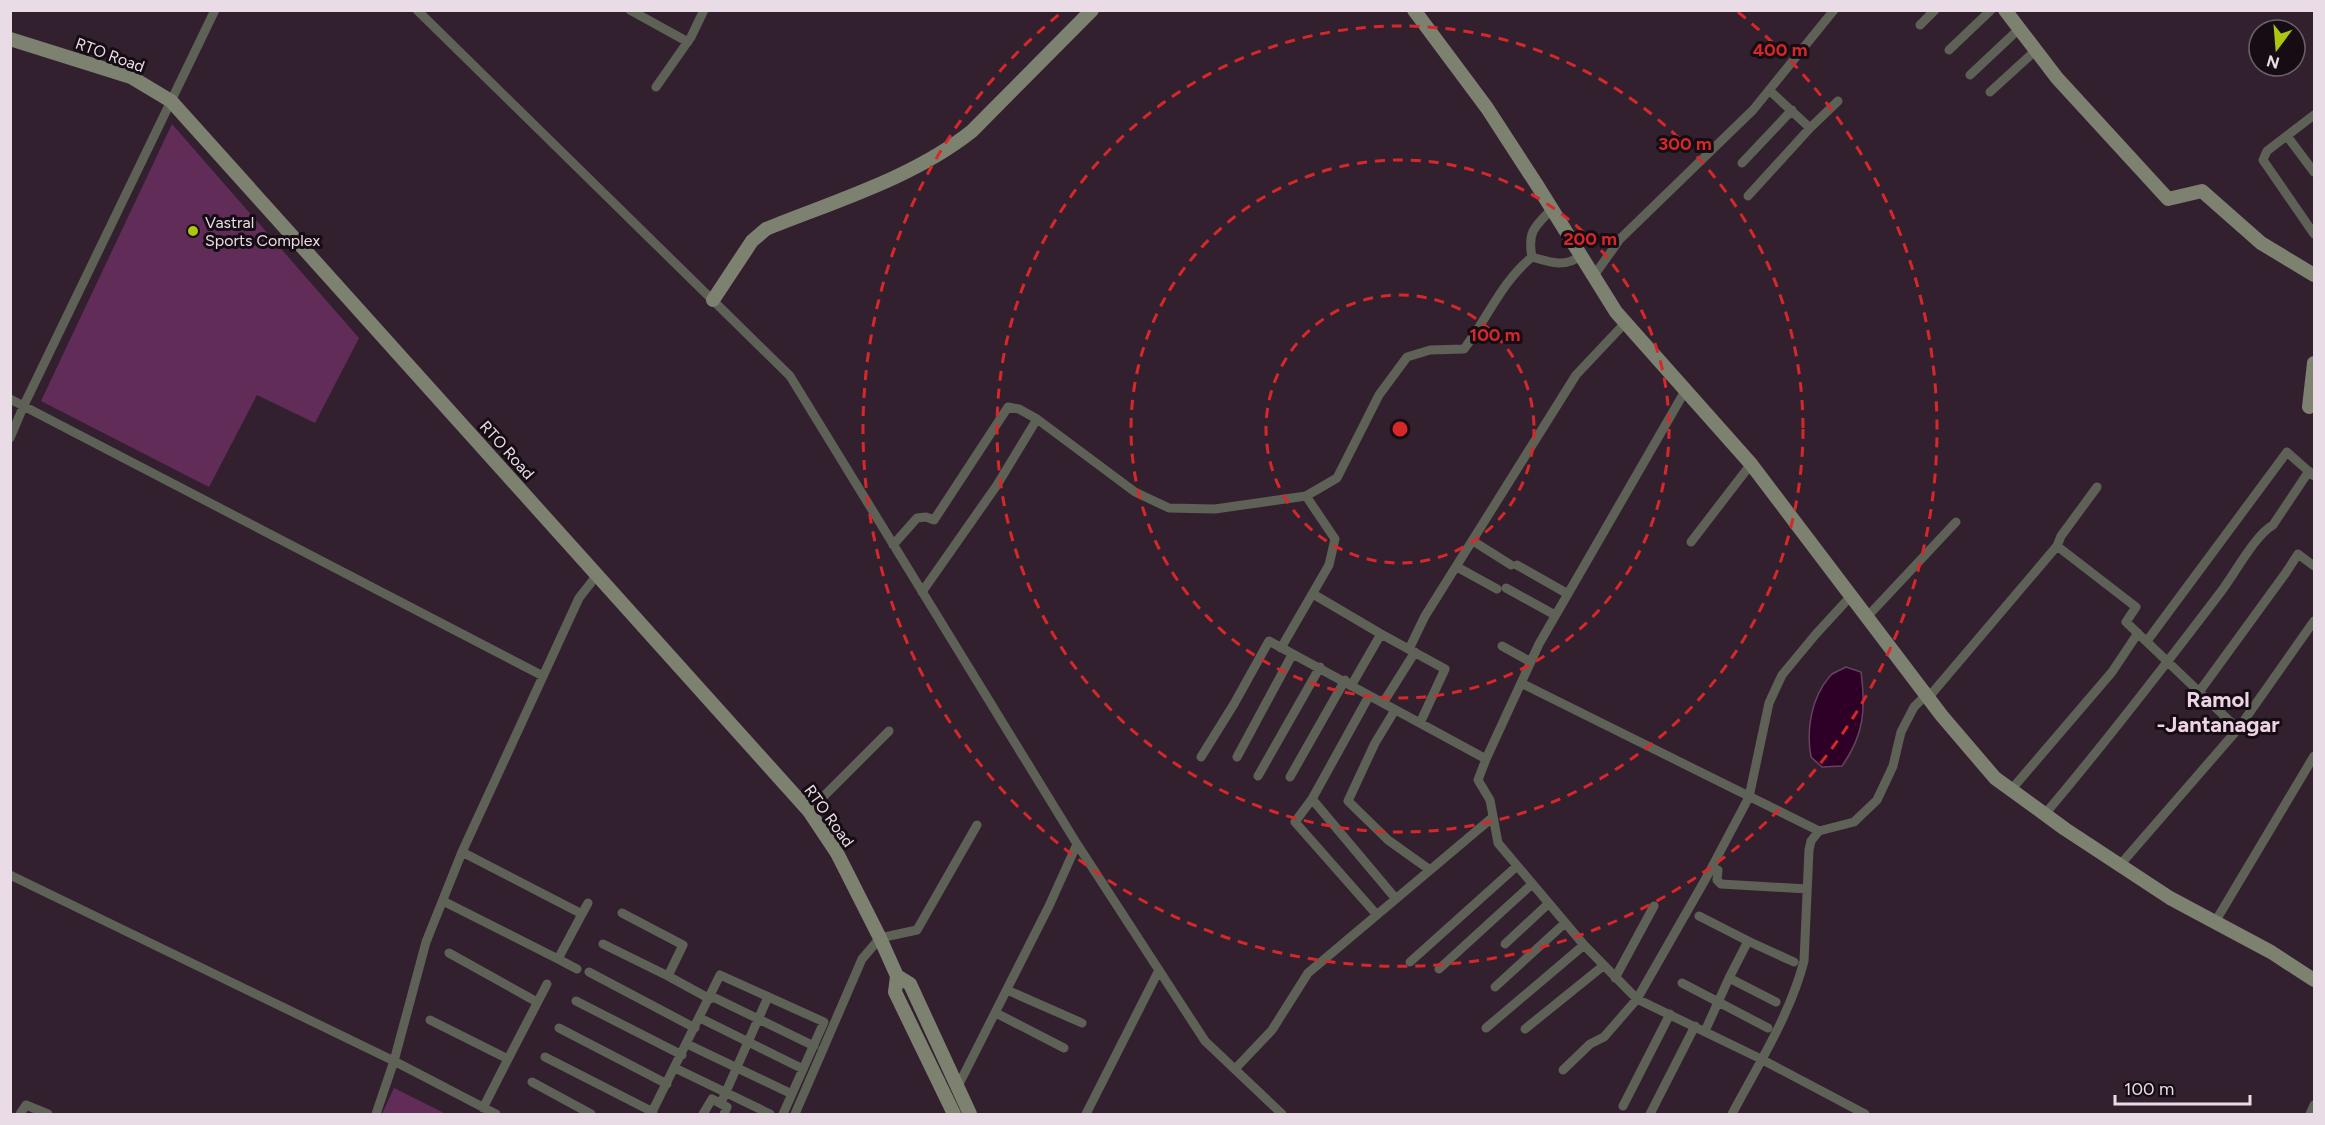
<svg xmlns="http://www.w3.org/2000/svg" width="2325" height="1125" viewBox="0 0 2325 1125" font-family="Figtree,sans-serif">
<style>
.green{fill:#622c58}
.water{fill:#2e0028;stroke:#664261;stroke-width:1.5}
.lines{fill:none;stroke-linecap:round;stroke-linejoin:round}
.street{stroke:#5e6156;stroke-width:9}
.secondary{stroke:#7d816f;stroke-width:14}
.ring{fill:none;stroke:#d62828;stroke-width:3;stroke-dasharray:10 8}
.poi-dot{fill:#adc610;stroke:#160d14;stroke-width:2}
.labels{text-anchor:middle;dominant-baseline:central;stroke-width:6;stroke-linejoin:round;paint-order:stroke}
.street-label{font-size:16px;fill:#eadce6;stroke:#160d14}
.poi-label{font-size:16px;fill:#eadce6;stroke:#160d14;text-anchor:start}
.district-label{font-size:22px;font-weight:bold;fill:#eed3e7;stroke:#160d14}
.centre{fill:#d62828;stroke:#160d14;stroke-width:3}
.ring-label{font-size:18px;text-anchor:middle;font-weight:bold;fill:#d62828;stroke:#160d14;stroke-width:6;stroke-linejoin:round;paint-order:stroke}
</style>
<rect width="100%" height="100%" fill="#33202f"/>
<path class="green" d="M172,124L359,338L315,423L257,395L209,487L41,401Z
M394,1088L446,1114H382Z"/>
<path class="water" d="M1846,667L1861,672C1866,709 1864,735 1842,766L1822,767L1811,757C1806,730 1811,698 1830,676C1833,672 1841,670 1846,667Z"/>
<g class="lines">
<path class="street" d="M417,10L790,376L1077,844L1205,1041L1282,1114
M630,10L688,42
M1920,25L1935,10
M1949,50L1991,10
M1970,75L2019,29
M656,87L691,37L704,10
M1769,90L1810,128L1838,101
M1990,92L2036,50
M2314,115L2267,151L2263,160L2314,234
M2287,136L2314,172
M1742,163L1792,110
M1748,196L1810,128
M1532,257C1527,232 1535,226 1552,209
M1593,277L1620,239L1753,110L1834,10
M1685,391L1539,644L1486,759L1478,780L1490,800L1498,843L1584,945L1637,999L1761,1059L1865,1114
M10,399L543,676
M1037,419L1135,492L1169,508L1215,509L1306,496L1337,478L1379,395L1407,357L1430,350L1464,349C1487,319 1502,281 1532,257C1549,262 1565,268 1580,256
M10,438L24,405L215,10
M1473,541L1511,565
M1691,542L1751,464
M893,545L917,518L926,517L934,520L1008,407L1019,409L1037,419L997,485L922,592
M2057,546L2061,536L2097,487
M1517,565L1568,594
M1457,567L1497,589
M1506,588L1555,615
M1313,594L1381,634L1351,686
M1866,618L1956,522
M1381,634L1445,669L1420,723
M2147,641L2287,452L2314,476
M1502,646L1531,662
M1281,648L1329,565L1335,539L1306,496
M1409,649L1425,616L1576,375L1625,323
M1521,683L1819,831L1811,841L1809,850L1804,961C1790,1015 1758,1065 1732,1114
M2199,692L2285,574L2298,554L2314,566
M1369,696L1312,799L1396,899
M1928,698L2057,546L2136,607L2126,622L2238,729
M1383,703L1415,652
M1395,710L1375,743L1348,801L1388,840L1430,870
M1201,757L1234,704L1269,641L1486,759
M1237,757L1292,655
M1258,776L1320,667
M1290,777L1345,680
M2011,790L2112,672L2138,633
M1312,799L1295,822L1377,915
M809,811L889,731
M2045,814C2106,742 2163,668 2220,593C2234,575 2255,535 2273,525L2309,471
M1819,831L1854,822L1877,800L1893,766L1901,732L1914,707L1926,695
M462,852L582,914L588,903
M2120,865L2238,729L2314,621
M1718,870L1717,880L1721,884L1807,889
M10,875L394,1061L496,1114
M443,901L558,959
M622,913L683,945L668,976L710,999
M1699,916L1748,941L1729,978
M2215,922L2314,756
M1748,941L1794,962
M603,944L668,976
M1505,944L1548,904
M449,953L537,1002
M1410,962L1517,866
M577,969L558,959L582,914
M1439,969L1532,884
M589,972L695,1028
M1615,978L1654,906
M1682,983L1768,1028
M1495,987L1565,923
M1007,990L1082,1023
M711,996L814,1046
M576,1001L682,1055
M996,1013L1064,1048
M700,1018L803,1069
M430,1020L508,1059L547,984
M559,1028L667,1084
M1486,1028L1584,945
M1525,1029L1603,966
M1705,1031L1729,978L1776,1002
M687,1044L792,1094
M545,1057L653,1112
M675,1068L770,1114
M1235,1069L1272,1030L1308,973L1493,817
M1563,1070L1590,1044L1604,1037L1637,999L1705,880L1749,797L1769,703L1782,675L1816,634L1850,597
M532,1082L591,1114
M957,1088L1049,906L1077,844
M721,1103L768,997
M1623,1106L1670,1014
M483,1108L508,1059
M20,1114L26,1105L48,1114
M376,1114L394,1061L426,942L462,852L579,598L597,575
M651,1114L720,975L824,1022L783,1114
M703,1114L712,1099L727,1107L724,1114
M795,1114L862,959L880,938L917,930L977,825
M1086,1114L1159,970
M1650,1114L1695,1026
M2310,1114L2314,1105"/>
<path class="secondary" d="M1414,10L1487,108L1537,185L1616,312L1751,464L1942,716L1995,778L2065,829L2170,898L2271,952L2314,980
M2005,10L2057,78L2168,199L2202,191L2261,243L2314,275
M10,39L131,77L171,101L809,811L837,853L880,938L897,976L895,992L954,1114
M713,300L752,241L766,229C835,201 913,178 972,131L1092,10
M2309,407L2314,363
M897,976L910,984L970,1114"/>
</g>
<g class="ring">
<circle cx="1400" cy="429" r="134"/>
<circle cx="1400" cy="429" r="269"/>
<circle cx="1400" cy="429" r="403"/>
<path d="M1738 12A537 537 0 1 1 1062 12"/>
</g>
<circle class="poi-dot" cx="193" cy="231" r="6"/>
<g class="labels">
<g class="street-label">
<text transform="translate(110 55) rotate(20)">RTO Road</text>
<text transform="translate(507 450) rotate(48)">RTO Road</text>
<text transform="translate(829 816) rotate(54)">RTO Road</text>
</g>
<g class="poi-label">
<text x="205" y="222">Vastral<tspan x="205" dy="18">Sports Complex</tspan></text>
</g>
<g class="district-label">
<text x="2218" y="699">Ramol<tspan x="2218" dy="25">-Jantanagar</tspan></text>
</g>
</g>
<circle cx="1400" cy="429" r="9" class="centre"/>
<g class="ring-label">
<text x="1780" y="56">400 m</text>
<text x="1685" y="150">300 m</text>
<text x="1590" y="245">200 m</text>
<text x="1495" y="341">100 m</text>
</g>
<rect width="2325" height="1125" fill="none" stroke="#eadce6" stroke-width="24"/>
<g transform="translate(2277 48) rotate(196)"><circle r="28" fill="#160d14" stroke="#6b6068" stroke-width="1.5"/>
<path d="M0-4.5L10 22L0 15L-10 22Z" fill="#adc610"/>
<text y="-9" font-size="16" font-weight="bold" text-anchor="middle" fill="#eadce6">N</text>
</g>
<path d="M2115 1095v9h135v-9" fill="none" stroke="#eadce6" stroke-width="3"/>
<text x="2124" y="1095" font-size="18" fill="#eadce6" stroke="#160d14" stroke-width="4.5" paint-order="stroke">100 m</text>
</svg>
